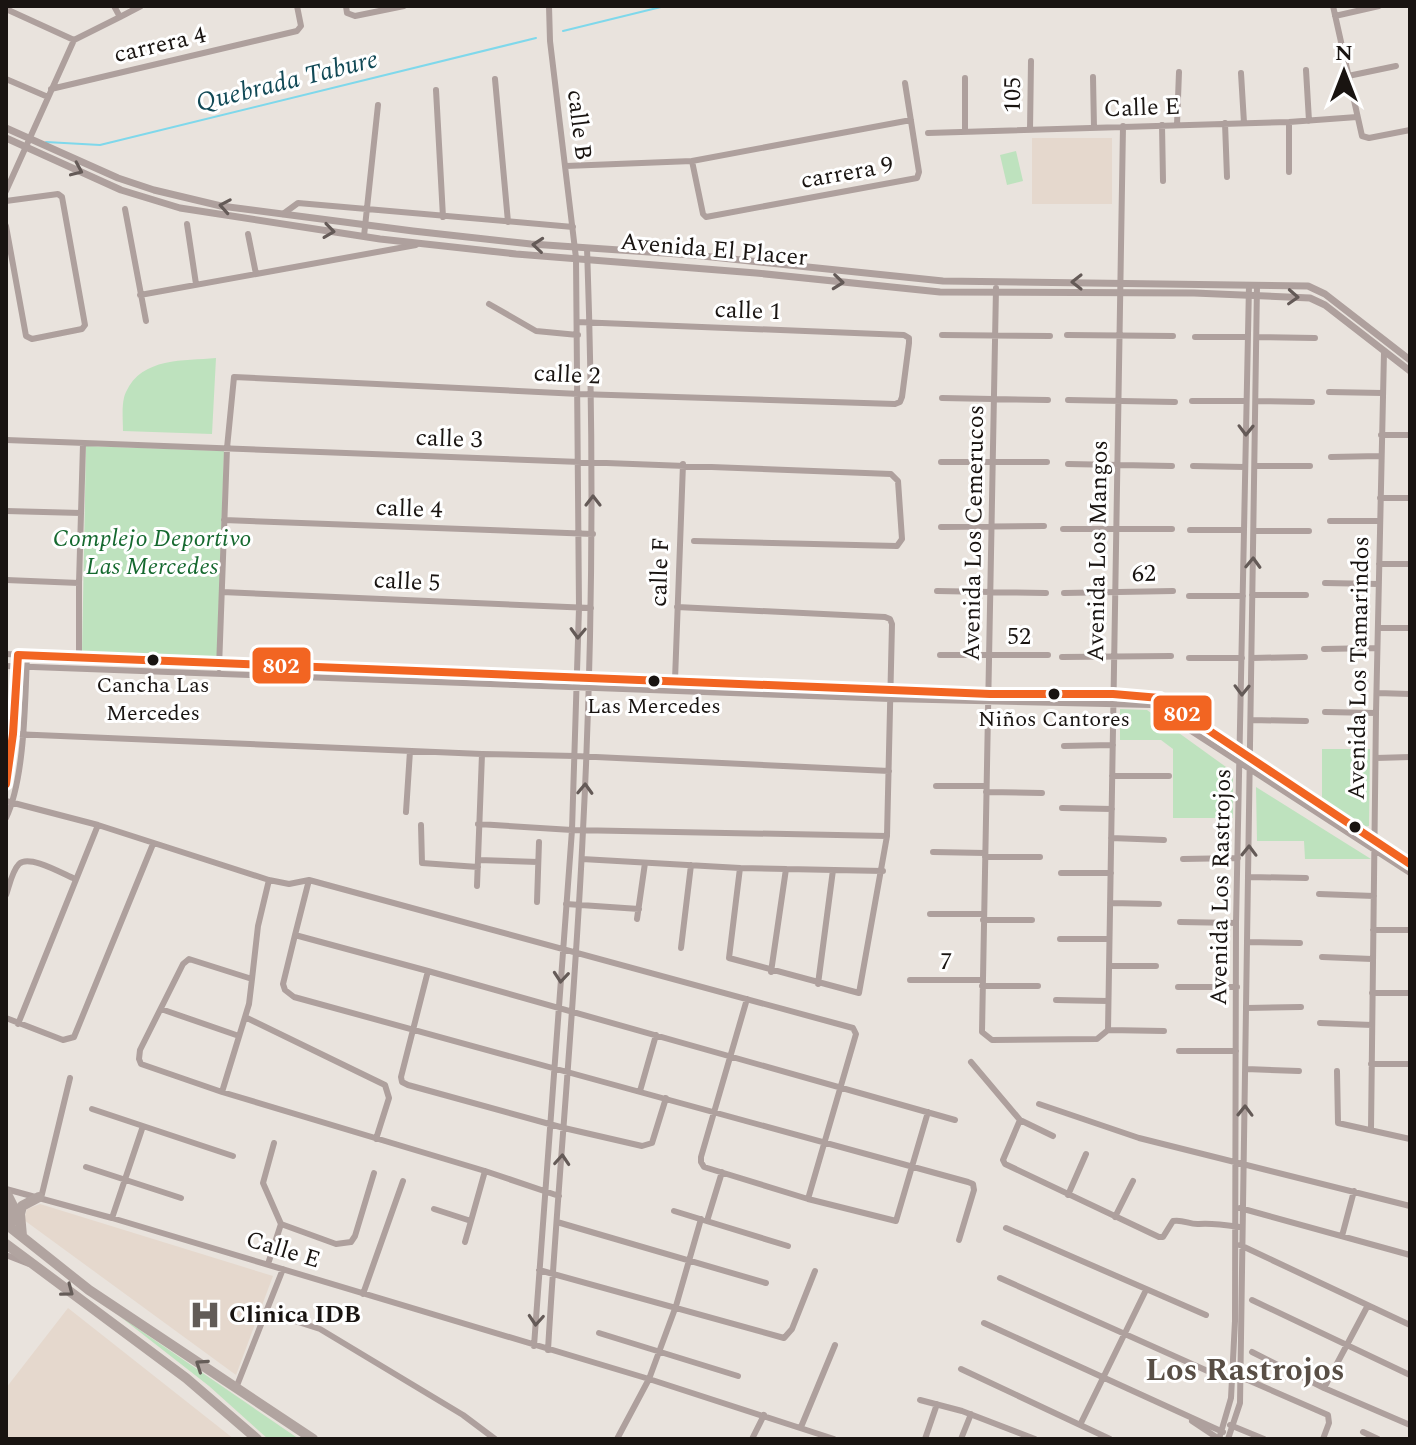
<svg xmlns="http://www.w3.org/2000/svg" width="1416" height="1445" viewBox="0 0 1416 1445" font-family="Spectral,serif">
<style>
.built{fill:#e5d8cd}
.green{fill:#bee2be}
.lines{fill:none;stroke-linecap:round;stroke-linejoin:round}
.stream{stroke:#7fd8eb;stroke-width:2}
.minor{stroke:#aea09d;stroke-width:6}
.tertiary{stroke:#aea09d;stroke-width:7}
.trunk{stroke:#b1a4a0;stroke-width:10}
.bus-1-casing{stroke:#fff;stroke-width:14}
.bus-1{stroke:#f26522;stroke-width:8}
.oneway{stroke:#645a57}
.oneway2{stroke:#655c58}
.bus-dot{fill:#191411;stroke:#fff;stroke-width:3}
.labels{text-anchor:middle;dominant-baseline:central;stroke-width:6;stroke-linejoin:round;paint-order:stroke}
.bus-label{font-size:22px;fill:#191411;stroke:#fff}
.street-label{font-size:24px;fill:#191411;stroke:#fff}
.park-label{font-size:24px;font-style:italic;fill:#15692f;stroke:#fff}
.poi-label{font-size:24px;font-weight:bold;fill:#191411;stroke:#fff;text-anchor:start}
.water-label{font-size:26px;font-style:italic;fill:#114956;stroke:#fff}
.district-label{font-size:32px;font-weight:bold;fill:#594f46;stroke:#fff}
.line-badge{stroke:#fff;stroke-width:3}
.badge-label{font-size:22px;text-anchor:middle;font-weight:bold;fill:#fff}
</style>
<rect width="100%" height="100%" fill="#e9e3dd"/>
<path class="built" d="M1032,138H1112V204H1032Z
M40,1204L273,1276L236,1375L24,1220L27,1209Z
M68,1308L234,1439H6V1388Z"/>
<path class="green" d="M1016,151L1023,181L1007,185L1000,155Z
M216,358L212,434L123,431C123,420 121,402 126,392C142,357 184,361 216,358Z
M86,446L224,451L217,661L82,654Z
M1120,709L1147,710L1233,772V818H1173V749L1161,740H1120Z
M1322,749H1370L1369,826L1363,827L1322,801Z
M1256,787L1371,859H1305L1304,841H1257Z
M118,1315L299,1439H268L209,1386Z"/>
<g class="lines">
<path class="stream" d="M563,31L665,6
M46,142L100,145L536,38"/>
<path class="minor" d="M346,6L347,13L355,16L404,6
M1333,6L1362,136L1369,138L1410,130
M6,9L74,40
M1335,16L1379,6
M120,17L141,6
M1306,70L1309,121
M1241,73L1244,123
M1348,76L1396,66
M1093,77L1094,128
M965,78V132
M6,79L48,97
M495,79L508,222
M51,89L297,31L301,26L297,6
M436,90L443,217
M1289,122V172
M1225,123L1227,177
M1162,125L1163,181
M1177,125L1179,72
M1030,130L1031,61
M928,133L1289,122L1357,117
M692,161L703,214L706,217L917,178L919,172L905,83
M566,166L692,161L911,120
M6,191L74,40L120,17L114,6
M6,201L58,194L62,197L85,325L82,329L32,339L26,336L6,226
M125,209L146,321
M283,214L298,203L573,227
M187,224L196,284
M248,234L256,274
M364,236L378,105
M996,288L982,1032L992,1040L1097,1039L1108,1030L1123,126
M140,295L416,245
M489,304L536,331L578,335
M942,335L1050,336
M1067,335L1173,336
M1195,337H1247
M1258,337L1315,338
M1329,392L1382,393
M942,398L1048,400
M1068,400L1175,402
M1192,401H1246
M1257,401L1312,402
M1381,435H1410
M6,440L891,474L898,481L902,539L897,546L694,541
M1331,457L1380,456
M941,462H1047
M1068,464L1172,466
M1193,466L1245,467
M1255,466H1310
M1380,498H1410
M6,511L81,513
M224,520L593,534
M1330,521H1380
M941,527L1044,526
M1063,529H1172
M1190,530H1244
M1254,531H1309
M1379,564H1410
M6,580L79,583
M1325,583L1378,584
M937,591L1046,593
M222,592L591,608
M1064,593L1173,591
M1252,595H1306
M1189,596H1243
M677,607L885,617L890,619L892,624L887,836L859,993L729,958L740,868
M1378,628H1410
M1324,649L1377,648
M6,654C200,664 393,669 587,676C688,679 789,686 890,690C978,694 1068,691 1156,697L1410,864
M940,655H1048
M79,657V583L83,444
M1062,657L1171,656
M1189,658H1242
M1252,658L1305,657
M6,666L890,699L1151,705L1410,873
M219,668L227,448L234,377L579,394L895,404L900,402L902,397L909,343V338L904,335L577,322
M675,680L683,464
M1377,693L1410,694
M1325,712L1376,713
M1251,720L1306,721
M13,734L482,754L575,756L889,771
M1064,746L1113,745
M1376,758L1410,757
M1112,776H1169
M6,784L13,734L17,662
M936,786H986
M986,792L1042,793
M6,801L98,825L269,880L289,884L309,880L853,1028L856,1034L808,1199
M1062,808L1112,809
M406,812L410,751
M6,818C25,778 25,701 27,655
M478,824L572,830L887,836
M421,825L422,863L478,867
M1111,838L1164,840
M933,852L985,853
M985,857H1040
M582,859L740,868L883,871
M1183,859L1238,858
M478,860L538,862
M1061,873H1111
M1249,877L1306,878
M309,880L295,935L428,971
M477,886L482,754
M1319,894L1374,896
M6,895C9,887 12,871 19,864C29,854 63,874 75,879
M537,902L539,842
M1110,903L1159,904
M566,904L639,909
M930,914H983
M637,919L645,863
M983,920H1032
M1180,922L1236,923
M1373,930H1410
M295,935L283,984L285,990L294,997L968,1182L973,1184L974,1190L959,1240
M1060,939H1109
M1248,942L1300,943
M681,948L691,865
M1322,957L1372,959
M1109,966H1156
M771,972L786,869
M252,979L258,926L269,880
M910,980H982
M818,984L833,870
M982,986H1038
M1178,987H1237
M1372,993H1410
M747,999L701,1157V1162L704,1167L808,1199L896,1221L928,1112
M1056,1000L1108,1001
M1247,1008L1301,1007
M161,1009L239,1036
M245,1017L385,1085L389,1098L376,1139
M6,1018L63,1040L74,1037L153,844
M1320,1023L1372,1025
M18,1024L98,825
M1108,1030L1164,1031
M1179,1051H1236
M971,1062L1020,1120
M1371,1064H1410
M1246,1069L1299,1071
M1337,1071L1338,1123L1410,1139
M640,1091L656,1035
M222,1092L249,1004L252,979L189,959L183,964L140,1050L139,1059L141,1064L222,1092L485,1171L559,1196
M666,1098L652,1143L642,1146L564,1128L408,1085L402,1082L401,1077L428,971L955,1120
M1039,1104L1139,1138L1410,1206
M92,1109L143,1126
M1371,1129L1376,713L1384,352
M1053,1136L1020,1120L1003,1160L1005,1164L1159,1237H1163L1173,1221C1183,1219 1190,1225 1199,1224C1213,1223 1226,1225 1240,1227
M86,1167L181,1198
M6,1189L112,1218L649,1379L834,1439
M1068,1195L1086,1154
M41,1198L70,1078
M1240,1208L1410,1255
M434,1209L471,1221L485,1171
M674,1211L788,1246
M1115,1217L1133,1181
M112,1218L143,1126L233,1156
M707,1221L722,1172
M557,1222L766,1283
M281,1224L336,1244L351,1242L355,1236L374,1173
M1006,1228L1206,1315
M1342,1236L1354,1191
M465,1242L471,1221
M1240,1245L1410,1325
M6,1255L29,1264
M268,1264L281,1224L263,1183L274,1143
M539,1270L784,1338L792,1329L815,1271
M1000,1278L1221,1377
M363,1294L403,1181
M1252,1300L1410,1375
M267,1312L320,1329L463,1415L495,1439
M984,1323L1223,1432
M599,1333L738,1376
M534,1346L572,830L579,608L576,258L550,41L549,6
M548,1350C558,1177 575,1004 583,830C593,636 594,443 587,248
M1252,1352L1324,1388L1410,1425
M961,1369L1110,1439
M1241,1377L1328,1415L1329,1423L1323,1439
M236,1388L283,1269
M1324,1388L1367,1307
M920,1400L962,1411L1035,1439
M1192,1421L1219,1439
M1080,1425L1146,1290
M1230,1425L1264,1439
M801,1427L835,1345
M1363,1432L1378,1439
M617,1439L649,1379L676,1306L701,1219
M752,1439L764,1415
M925,1439L937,1404
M961,1439L971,1414
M1219,1439L1231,1398L1235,1321L1236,923L1249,285
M1228,1439L1240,1403L1257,285"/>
<path class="tertiary" d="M6,128L118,178L154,190L221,206L413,231L531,244L693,255L943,281L1308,286L1325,294L1410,360
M6,138L121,190L180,208L380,239L516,254L756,273L940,292L1194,293L1310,298L1325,305L1410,371"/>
<path class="trunk" d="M6,1192L13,1206L12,1222
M6,1224L89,1290L313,1439
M22,1236L20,1214L22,1206L39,1197
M6,1244L186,1378L257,1439"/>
<defs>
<path id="bus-1" d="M6,784L13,734L18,655L990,694H1113L1160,698L1410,864"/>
</defs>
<use href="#bus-1" class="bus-1-casing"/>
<use href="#bus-1" class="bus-1"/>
</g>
<defs><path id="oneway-chevron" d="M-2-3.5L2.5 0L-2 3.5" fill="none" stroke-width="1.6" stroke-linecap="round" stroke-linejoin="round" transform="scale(2)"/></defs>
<g class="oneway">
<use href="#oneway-chevron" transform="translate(77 170) rotate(24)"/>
<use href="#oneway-chevron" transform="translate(225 206) rotate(-170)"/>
<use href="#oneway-chevron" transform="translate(329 231) rotate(8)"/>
<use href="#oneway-chevron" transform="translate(538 245) rotate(-175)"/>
<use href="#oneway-chevron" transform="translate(838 282) rotate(6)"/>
<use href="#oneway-chevron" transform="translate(1077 282) rotate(180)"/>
<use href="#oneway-chevron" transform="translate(1293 297) rotate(3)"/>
<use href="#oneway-chevron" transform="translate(1246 430) rotate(91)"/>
<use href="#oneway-chevron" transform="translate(593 501) rotate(-90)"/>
<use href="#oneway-chevron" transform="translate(1253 563) rotate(-88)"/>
<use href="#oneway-chevron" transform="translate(578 633) rotate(92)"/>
<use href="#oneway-chevron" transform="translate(1242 690) rotate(91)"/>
<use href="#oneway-chevron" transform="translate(585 789) rotate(-88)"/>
<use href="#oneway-chevron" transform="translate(1249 851) rotate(-89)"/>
<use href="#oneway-chevron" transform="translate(561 977) rotate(95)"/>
<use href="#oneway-chevron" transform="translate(1245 1111) rotate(-89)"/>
<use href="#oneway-chevron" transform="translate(562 1160) rotate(-86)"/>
<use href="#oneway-chevron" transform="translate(536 1320) rotate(94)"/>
</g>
<g class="oneway2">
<use href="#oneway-chevron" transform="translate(68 1291) rotate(37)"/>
<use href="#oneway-chevron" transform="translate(201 1365) rotate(-146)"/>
</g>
<defs>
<symbol id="hospital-bare" viewBox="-9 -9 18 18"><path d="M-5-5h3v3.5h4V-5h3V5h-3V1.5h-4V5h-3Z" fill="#625c58" stroke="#fff" stroke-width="2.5" paint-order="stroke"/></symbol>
</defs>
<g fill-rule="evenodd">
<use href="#hospital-bare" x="183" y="1293" width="44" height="44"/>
</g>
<g class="bus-dot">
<circle cx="153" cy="660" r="7"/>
<circle cx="654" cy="681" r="7"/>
<circle cx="1054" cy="694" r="7"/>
<circle cx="1355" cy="827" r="7"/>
</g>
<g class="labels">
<g class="bus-label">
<text x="153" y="685">Cancha Las<tspan x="153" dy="28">Mercedes</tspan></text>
<text x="654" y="706">Las Mercedes</text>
<text x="1054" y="719">Niños Cantores</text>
</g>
<g class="street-label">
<text transform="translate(160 45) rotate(-13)">carrera 4</text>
<text transform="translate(1013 95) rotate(-89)">105</text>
<text transform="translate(1142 108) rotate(-2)">Calle E</text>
<text transform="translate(579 125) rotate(83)">calle B</text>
<text transform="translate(847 173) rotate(-10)">carrera 9</text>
<text transform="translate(714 250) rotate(5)">Avenida El Placer</text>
<text transform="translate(748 311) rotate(2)">calle 1</text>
<text transform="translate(567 375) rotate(3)">calle 2</text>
<text transform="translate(449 439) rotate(2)">calle 3</text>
<text transform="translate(409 509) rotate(2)">calle 4</text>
<text transform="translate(974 533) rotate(-89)">Avenida Los Cemerucos</text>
<text transform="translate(1098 551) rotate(-89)">Avenida Los Mangos</text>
<text transform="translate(660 572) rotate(-88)">calle F</text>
<text transform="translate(1144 574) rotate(-1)">62</text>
<text transform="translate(407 582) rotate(3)">calle 5</text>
<text x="1019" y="637">52</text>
<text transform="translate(1359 668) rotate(-89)">Avenida Los Tamarindos</text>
<text transform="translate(1221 887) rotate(-89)">Avenida Los Rastrojos</text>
<text transform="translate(946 962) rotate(1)">7</text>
<text transform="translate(283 1250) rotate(17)">Calle E</text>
</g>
<g class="park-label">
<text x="152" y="539">Complejo Deportivo<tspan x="152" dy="28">Las Mercedes</tspan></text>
</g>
<g class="poi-label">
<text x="229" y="1315">Clinica IDB</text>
</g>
<g class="water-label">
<text transform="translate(287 81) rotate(-14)">Quebrada Tabure</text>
</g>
<g class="district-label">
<text x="1245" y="1370">Los Rastrojos</text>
</g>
</g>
<g class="line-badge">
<rect x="251" y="646" width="61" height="39" rx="8" fill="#f26522"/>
<rect x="1152" y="694" width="61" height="38" rx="8" fill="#f26522"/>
</g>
<g class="badge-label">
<text x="281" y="673">802</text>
<text x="1182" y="721">802</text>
</g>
<rect width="1416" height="1445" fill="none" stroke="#191411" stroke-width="16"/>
<g transform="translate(1344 72)" stroke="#ffffff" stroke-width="6" paint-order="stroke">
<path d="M0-6L14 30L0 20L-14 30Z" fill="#191411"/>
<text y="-12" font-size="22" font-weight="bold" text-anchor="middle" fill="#191411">N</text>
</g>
</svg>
